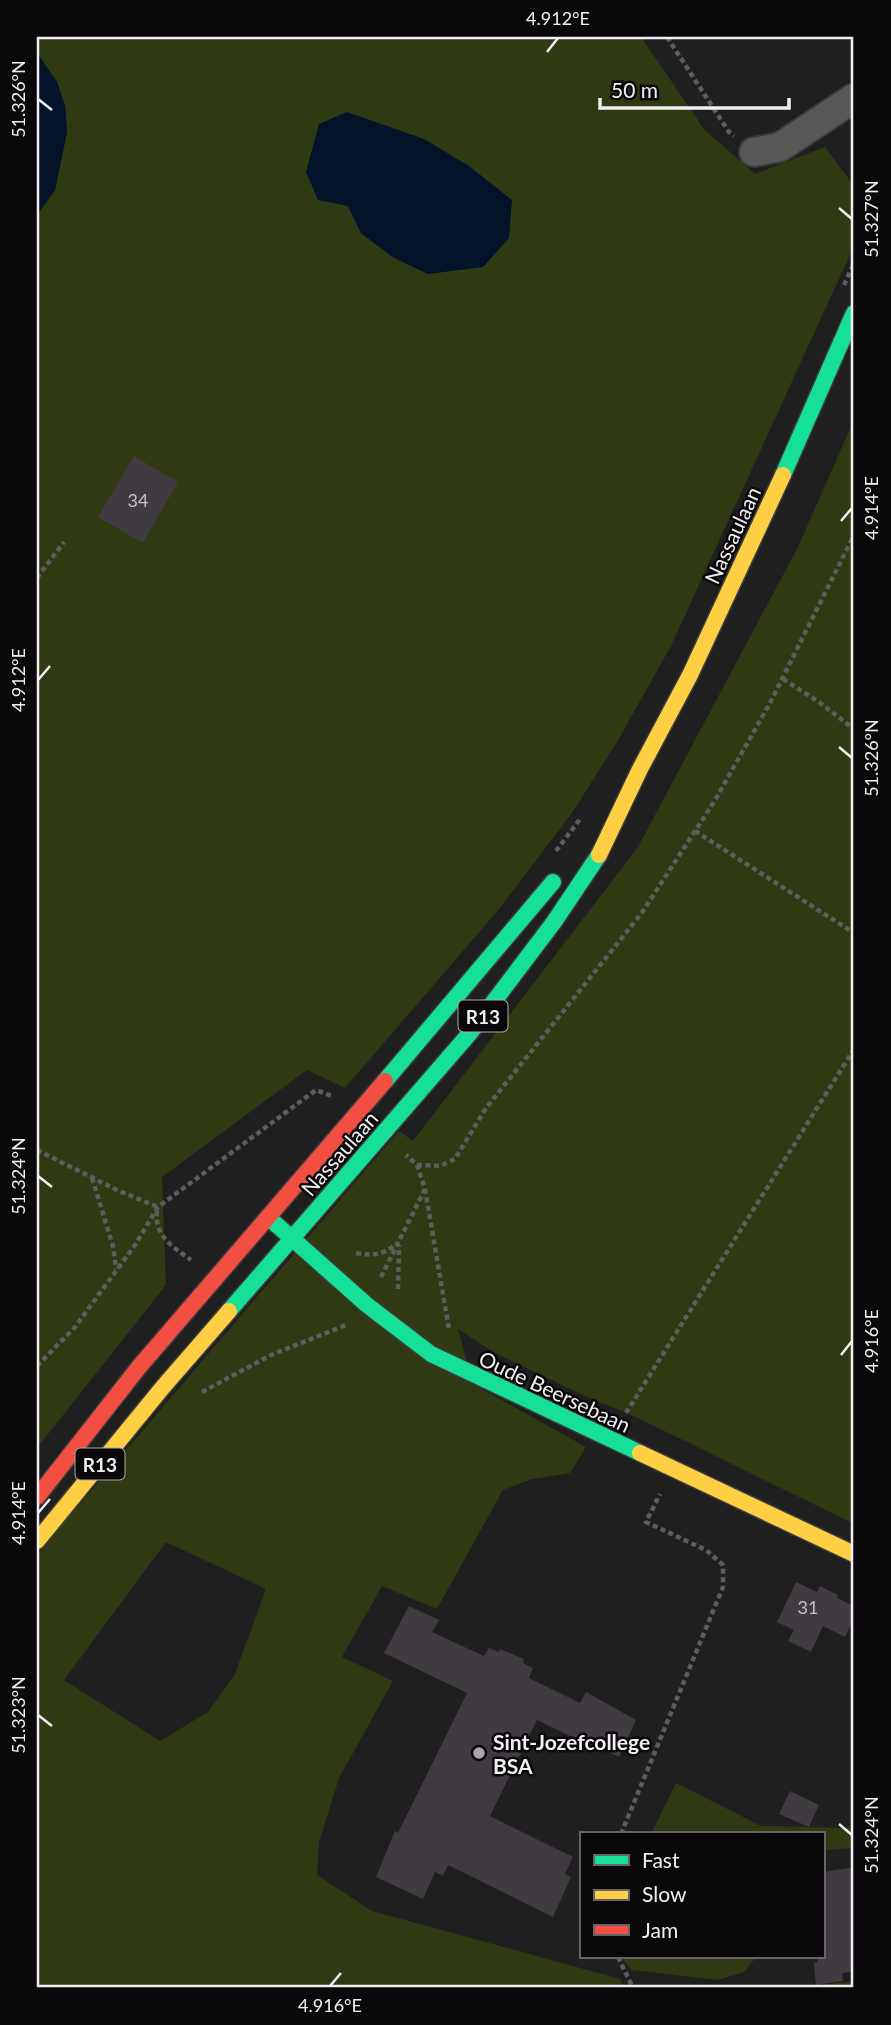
<svg xmlns="http://www.w3.org/2000/svg" width="891" height="2025" viewBox="0 0 891 2025" font-family="Lato,sans-serif">
<style>
.green{fill:#2f3a12;fill-rule:evenodd}
.water{fill:#031329}
.building{fill:#403a41}
.lines{fill:none;stroke-linecap:round;stroke-linejoin:round}
.street-casing{stroke:#3d3c3d;stroke-width:32}
.fast-casing{stroke:#3d3c3d;stroke-width:19}
.slow-casing{stroke:#3d3c3d;stroke-width:19}
.jam-casing{stroke:#3d3c3d;stroke-width:19}
.path{stroke:#5d5d5d;stroke-width:4.5;stroke-dasharray:5 3.5;stroke-linecap:butt}
.street{stroke:#585857;stroke-width:28}
.fast{stroke:#16e098;stroke-width:16}
.slow{stroke:#ffcf43;stroke-width:16}
.jam{stroke:#f24e42;stroke-width:16}
.ticks{fill:none;stroke:#f2eff2;stroke-width:2.5}
.poi-dot{fill:#a8a6a8;stroke:#0a080a;stroke-width:2.5}
.labels{text-anchor:middle;dominant-baseline:central;stroke-width:5;stroke-linejoin:round;paint-order:stroke}
.number-label{font-size:18px;fill:#c6c2c6}
.shield{fill:#0a080a;stroke:#acaaac;stroke-width:2}
.shield-label{font-size:19px;font-weight:bold;fill:#f2eff2}
.street-label{font-size:21px;fill:#f2eff2;stroke:#0a080a}
.poi-label{font-size:21px;font-weight:bold;fill:#f2eff2;stroke:#0a080a;text-anchor:start}
.neatline{fill:none;stroke:#f2eff2;stroke-width:2.5}
.ticks-label{font-size:18px;text-anchor:middle;fill:#f2eff2}
</style>
<rect width="100%" height="100%" fill="#201f20"/>
<path class="green" d="M37,37H641L704,129L755,174L825,147L854,186V246L671,646L617,742L572,813L499,909L345,1088L307,1070L162,1177L166,1285L37,1448V215L55,190L67,132L65,106L57,82L37,53ZM348,206L394,258L361,233Z
M854,420V1524L632,1415L587,1397L495,1353L458,1329L473,1384L586,1447L570,1473L532,1479L503,1490L437,1609L382,1586L342,1657L393,1681L339,1778L319,1842L317,1875L372,1911L620,1979L624,1988H37V1554L399,1131L413,1141L638,847L797,549ZM166,1542L266,1589L235,1674L208,1712L160,1741L64,1680Z
M676,1783L761,1826L854,1828V1848L823,1850V1834H651Z
M624,1957H756L744,1972L718,1980L632,1970L623,1960Z
M854,1981V1988H795Z"/>
<path class="water" d="M37,53L57,82L65,106L67,132L55,190L37,215Z
M347,112L424,139L469,166L512,200L509,238L483,267L428,274L394,258L361,233L348,206L318,200L306,172L319,124Z"/>
<path class="building" d="M134,456L178,482L143,543L98,517Z
M796,1582L817,1592L820,1586L838,1595L837,1598L854,1606V1618L845,1637L823,1626L811,1652L788,1641L794,1630L777,1622Z
M409,1606L439,1620L432,1632L484,1656L489,1648L499,1652L500,1649L524,1659L523,1663L533,1668L529,1678L580,1703L586,1692L636,1720L619,1757L596,1745L595,1748L537,1720L490,1816L573,1857L565,1874L571,1877L553,1917L448,1865L443,1876L435,1872L423,1899L376,1877L395,1831L398,1833L467,1693L384,1653Z
M790,1791L819,1805L809,1827L779,1814Z
M854,1867V1971L842,1973L843,1981L816,1985L814,1963L818,1962L817,1957H823V1872Z"/>
<g class="lines">
<defs>
<path id="street" d="M754,152L780,147L854,98"/>
<path id="fast" d="M783,475L854,313
M385,1081L553,882
M269,1218L367,1305L431,1354L640,1453
M229,1311L470,1033L554,922L599,855"/>
<path id="slow" d="M599,855L640,769L690,675L783,475
M640,1453L854,1554
M37,1541L163,1387L229,1311"/>
<path id="jam" d="M37,1497L139,1367L385,1081"/>
</defs>
<use href="#street" class="street-casing"/>
<use href="#fast" class="fast-casing"/>
<use href="#slow" class="slow-casing"/>
<use href="#jam" class="jam-casing"/>
<path class="path" d="M667,37L729,132L734,136
M844,285L854,263
M37,578L64,542
M783,679L819,702L854,729
M695,831L854,933
M556,851L580,819
M37,1150L117,1190L158,1207
M417,1165L440,1166L455,1159L486,1108L641,914L714,802L770,703L854,535
M92,1178L113,1246L116,1269
M425,1189L449,1329
M157,1211C154,1236 173,1247 191,1260
M356,1253C373,1256 383,1255 396,1244
M381,1277L425,1189L417,1165L406,1155
M398,1289L399,1245
M37,1366L75,1327L135,1245L158,1207L316,1090L332,1096
M202,1392L271,1355L346,1325
M626,1413L854,1049
M621,1834L723,1587V1565L706,1550L646,1522L660,1494
M618,1957L633,1988"/>
<use href="#street" class="street"/>
<use href="#fast" class="fast"/>
<use href="#slow" class="slow"/>
<use href="#jam" class="jam"/>
</g>
<path class="ticks" d="M547,52L558,38M38,99L52,110M839,208L852,219M841,521L852,508M38,680L50,666M839,747L852,758M38,1176L52,1187M841,1355L852,1341M38,1513L50,1499M38,1715L52,1726M839,1824L852,1835M330,1986L341,1973"/>
<circle class="poi-dot" cx="479" cy="1753" r="7"/>
<g class="labels">
<g class="number-label">
<text x="138" y="500">34</text>
<text x="808" y="1607">31</text>
</g>
<g class="shield">
<rect x="458.5" y="1000.5" width="49" height="31" rx="5"/>
<rect x="75.5" y="1448.5" width="49" height="31" rx="5"/>
</g>
<g class="shield-label">
<text x="483" y="1016">R13</text>
<text x="100" y="1464">R13</text>
</g>
<g class="street-label">
<text transform="translate(732 535) rotate(-65)">Nassaulaan</text>
<text transform="translate(339 1153) rotate(-49)">Nassaulaan</text>
<text transform="translate(555 1391) rotate(25)">Oude Beersebaan</text>
</g>
<g class="poi-label">
<text x="493" y="1741">Sint-Jozefcollege<tspan x="493" dy="24">BSA</tspan></text>
</g>
</g>
<rect width="891" height="2025" fill="none" stroke="#0a080a" stroke-width="77"/>
<rect x="580" y="1832" width="245" height="126" fill="#0a080a" stroke="#676467" stroke-width="2"/>
<rect x="594" y="1855" width="35" height="10" fill="#16e098" stroke="#676467" stroke-width="2"/>
<text x="642" y="1868" font-size="21" fill="#f2eff2">Fast</text>
<rect x="594" y="1890" width="35" height="10" fill="#ffcf43" stroke="#676467" stroke-width="2"/>
<text x="642" y="1902" font-size="21" fill="#f2eff2">Slow</text>
<rect x="594" y="1925" width="35" height="10" fill="#f24e42" stroke="#676467" stroke-width="2"/>
<text x="642" y="1938" font-size="21" fill="#f2eff2">Jam</text>
<path d="M600 98v10h189v-10" fill="none" stroke="#f2eff2" stroke-width="3.5"/>
<text x="611" y="98" font-size="21" fill="#f2eff2" stroke="#0a080a" stroke-width="5" paint-order="stroke">50 m</text>
<rect x="38" y="38" width="814" height="1948" class="neatline"/>
<g class="ticks-label">
<text x="558" y="25">4.912°E</text>
<text transform="translate(19 99) rotate(-90)" y="6">51.326°N</text>
<text transform="translate(872 219) rotate(-90)" y="6">51.327°N</text>
<text transform="translate(872 508) rotate(-90)" y="6">4.914°E</text>
<text transform="translate(19 680) rotate(-90)" y="6">4.912°E</text>
<text transform="translate(872 758) rotate(-90)" y="6">51.326°N</text>
<text transform="translate(19 1176) rotate(-90)" y="6">51.324°N</text>
<text transform="translate(872 1341) rotate(-90)" y="6">4.916°E</text>
<text transform="translate(19 1513) rotate(-90)" y="6">4.914°E</text>
<text transform="translate(19 1715) rotate(-90)" y="6">51.323°N</text>
<text transform="translate(872 1835) rotate(-90)" y="6">51.324°N</text>
<text x="330" y="2012">4.916°E</text>
</g>
</svg>
